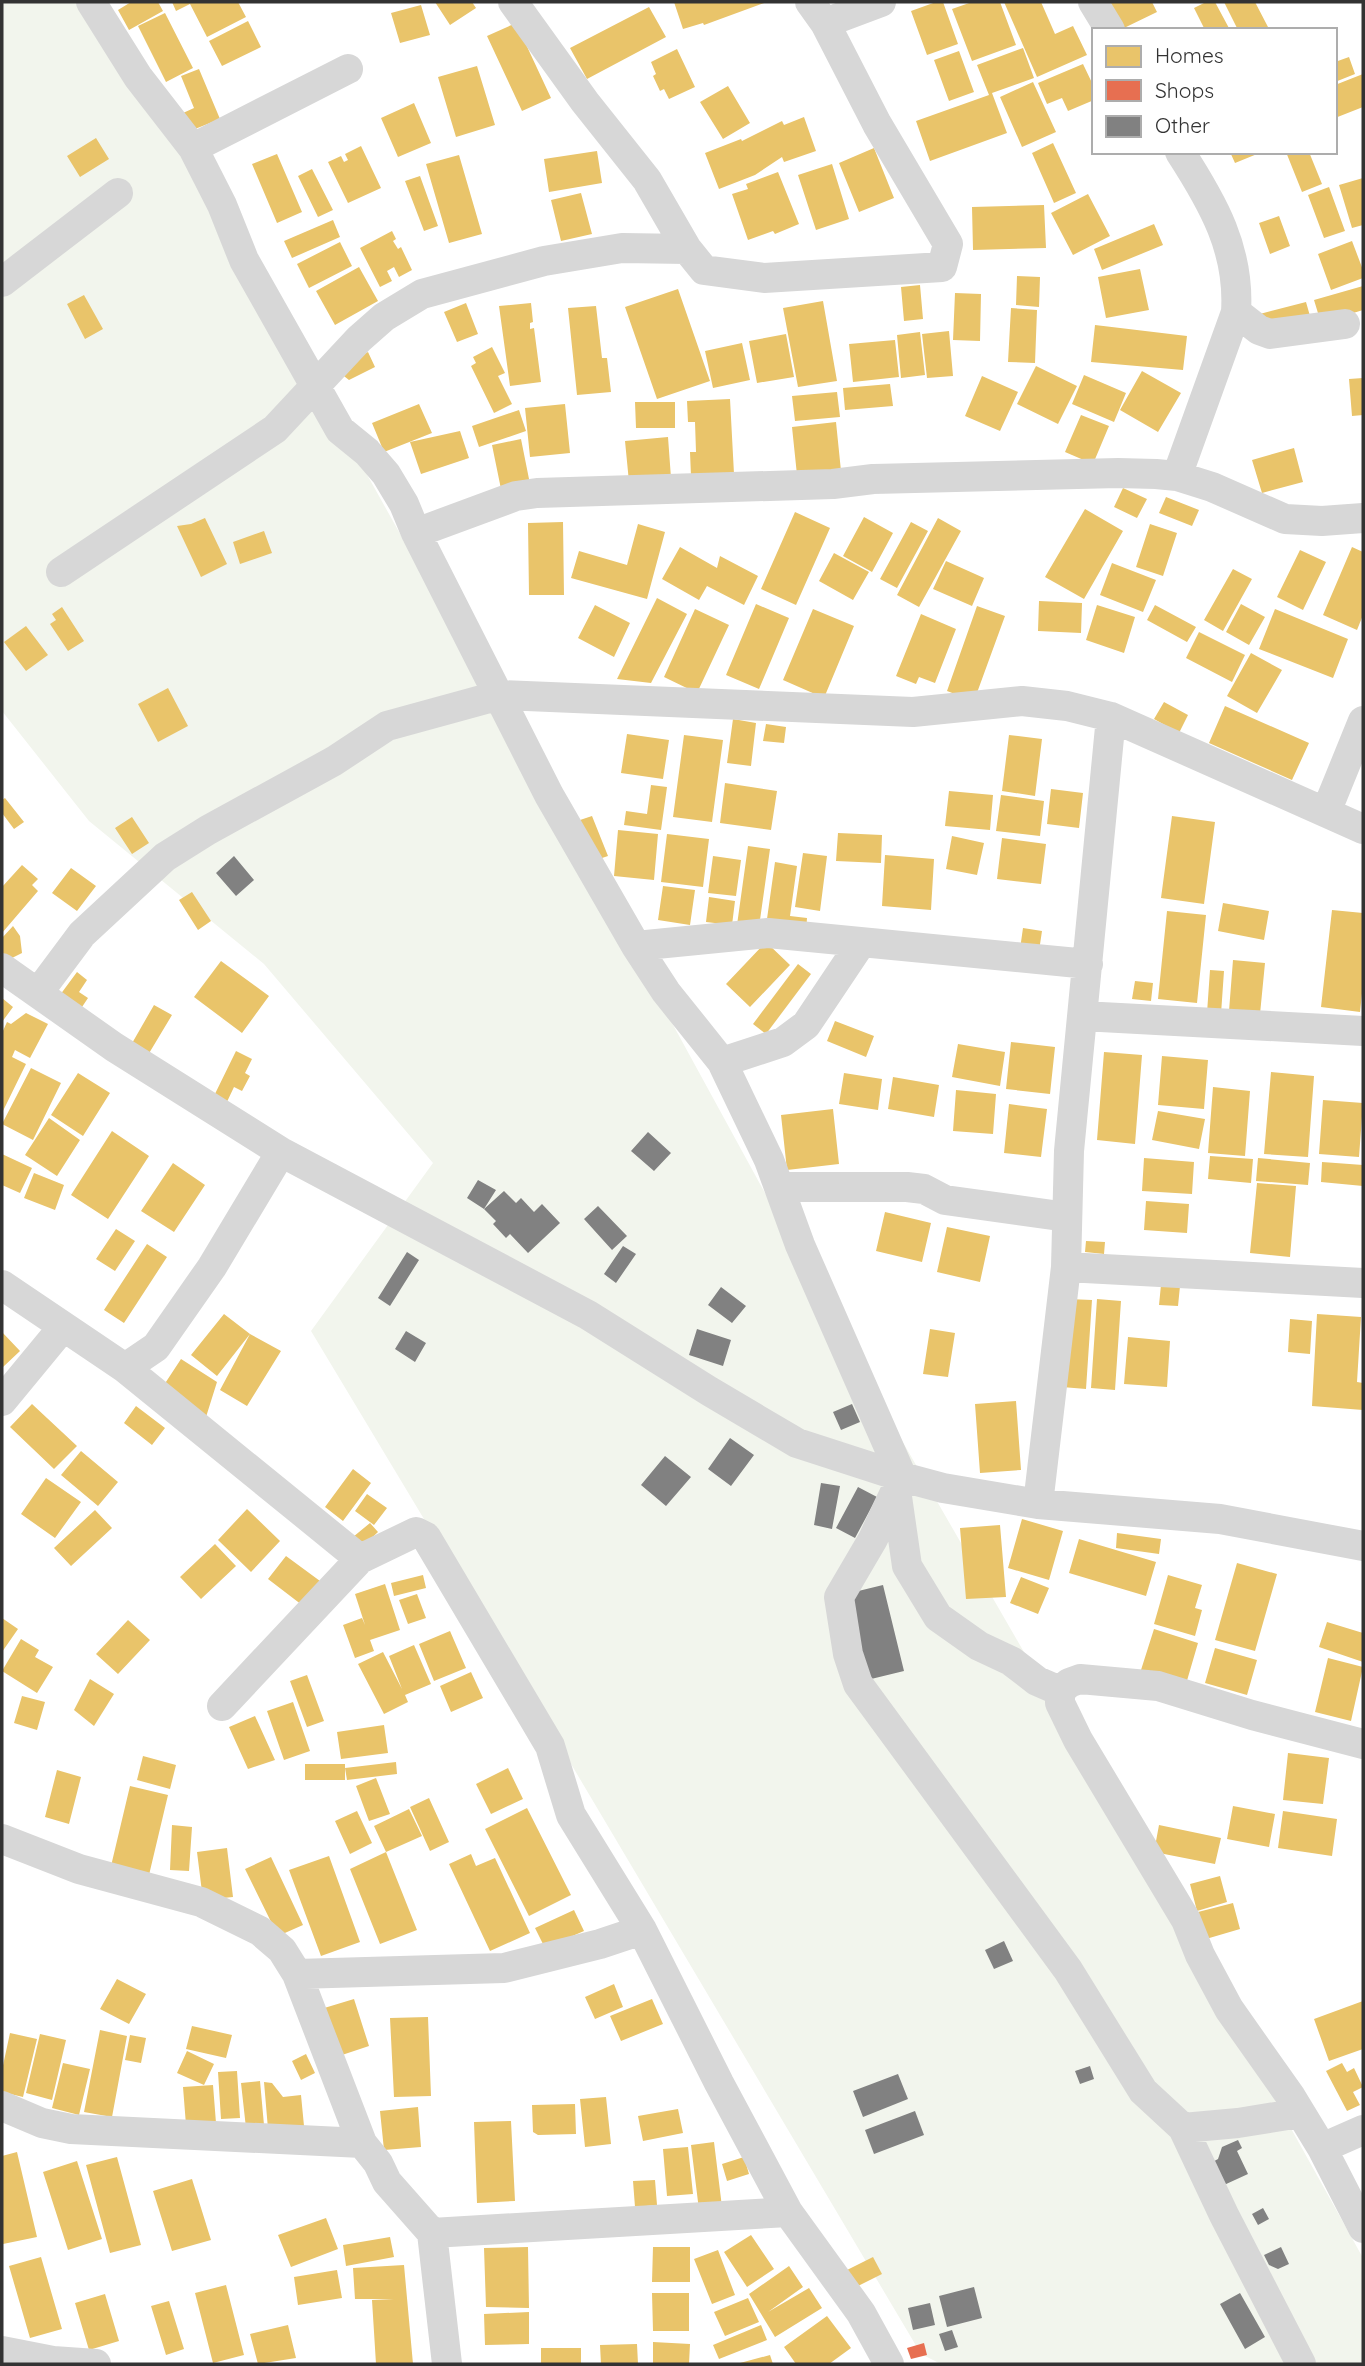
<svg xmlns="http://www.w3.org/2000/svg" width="1365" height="2366" viewBox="0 0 1365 2366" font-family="Quicksand,sans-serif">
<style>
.green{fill:#f2f5ed}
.homes{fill:#e9c46a}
.shops{fill:#e76f51}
.building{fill:#818181}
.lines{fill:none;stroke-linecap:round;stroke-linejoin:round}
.minor{stroke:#d7d7d7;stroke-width:30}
</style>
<rect width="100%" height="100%" fill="#fff"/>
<path class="green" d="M2,2H103L613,915L871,1387L1077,1744L1363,2258V2364H941L921,2354L558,1742L311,1331L433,1163L264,964L89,821L2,711Z"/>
<path class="homes" d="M131,2H158L163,11L129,30L118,10Z
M172,2H238L246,17L207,37L190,4L176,11Z
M435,2H472L476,8L450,25Z
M674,2H767L704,25L703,23L683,29Z
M936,2H943L958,44L927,55L911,11Z
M972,2H1000L1016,45L972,61L952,9Z
M1004,2H1041L1055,34L1073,26L1087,55L1037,77Z
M1110,2H1152L1157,12L1124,28Z
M1206,2H1215L1230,30H1205L1194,8Z
M1224,2H1255L1268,27L1263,30H1238Z
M421,5L430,35L400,43L391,13Z
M649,7L666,37L587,79L570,48Z
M165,13L193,68L166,82L138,26Z
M248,21L261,47L222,66L209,41Z
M516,23L551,98L522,111L487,36Z
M1023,48L1034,78L992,93L1007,133L930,161L916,121L989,95L977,65Z
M677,49L695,87L669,99L664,89L660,91L653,76L656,74L651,62Z
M959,51L974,92L949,101L934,60Z
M1349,57L1355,74L1335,82V62Z
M1083,64L1094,87V100L1068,111L1062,98L1047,104L1038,83Z
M477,66L495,125L456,137L438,77Z
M199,69L220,119L190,131L183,113L194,108L181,76Z
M1363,74V107L1335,118V85Z
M1033,82L1056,132L1022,147L1000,97Z
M728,86L750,123L723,139L700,102Z
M414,103L431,143L398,157L381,118Z
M804,117L816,151L784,162L782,157L755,175L719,189L705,153L741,139L742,141L782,121L784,125Z
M96,138L109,159L80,177L67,156Z
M1053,143L1076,193L1054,203L1032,153Z
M361,146L381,188L348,203L328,162L341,156L344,162L348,160L345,154Z
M874,148L894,198L859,212L839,163Z
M597,151L602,183L549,192L544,159Z
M1230,152H1262L1235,163Z
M1286,152H1309L1322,184L1302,192Z
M277,154L302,212L277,223L252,164Z
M459,155L482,234L449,243L426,164Z
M832,164L849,219L816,230L798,175Z
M312,169L333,210L318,217L298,176Z
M778,172L799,224L775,234L773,231L748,240L732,194L748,189L746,184Z
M420,176L438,226L424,231L405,181Z
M1363,178V225L1352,228L1339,185Z
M1329,187L1345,231L1324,238L1308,195Z
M581,193L592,234L561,241L551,200Z
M1088,194L1110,236L1073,255L1051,213Z
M1044,205L1046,248L973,250L972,207Z
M1279,216L1290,246L1270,254L1259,223Z
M333,220L340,237L292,258L284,241Z
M1154,224L1163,245L1102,270L1094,249Z
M392,231L396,239L393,241L398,249L401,247L412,270L399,277L394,267L387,271L392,281L380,287L360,248Z
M1352,241L1363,270V278L1331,290L1318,254Z
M340,242L352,266L309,288L297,264Z
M359,267L378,301L335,325L316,291Z
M1140,269L1149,310L1106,318L1098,277Z
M1017,276L1040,277L1039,307L1016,305Z
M920,285L923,319L904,321L901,287Z
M1363,286V310L1321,323L1314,300Z
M678,289L710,381L657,399L625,307Z
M955,293L981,294L980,341L953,340Z
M84,295L103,329L85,339L67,304Z
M823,301L837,381L798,387L783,308Z
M1306,302L1310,316L1261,330L1256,315Z
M466,303L478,334L457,342L444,312Z
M531,303L533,322L530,323V329L534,328L541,382L510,386L499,306Z
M596,306L602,358H607L611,392L577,395L568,308Z
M1011,308L1037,310L1035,363L1008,362Z
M1095,325L1187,336L1183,370L1091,362Z
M949,331L953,376L927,378L922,334Z
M920,332L925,375L901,378L897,335Z
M786,334L794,377L757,383L749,341Z
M895,340L899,377L853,382L849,344Z
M742,343L750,380L713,388L705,351Z
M492,347L505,373L498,376L512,404L494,413L471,366L476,363L473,357Z
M368,352L375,367L349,380L340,373L341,365Z
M1036,366L1077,386L1058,424L1017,404Z
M1142,371L1181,393L1158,432L1120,410Z
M1084,375L1126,393L1114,422L1072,404Z
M982,376L1018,392L1000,431L965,416Z
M1363,378V415L1352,416L1349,379Z
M890,384L893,406L845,410L843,388Z
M837,392L840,417L795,421L792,396Z
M730,399L734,474L691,476L690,452H696L695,422H688L687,401Z
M635,402H675V428H636Z
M419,404L432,433L384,452L372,423Z
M565,404L570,453L530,457L525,408Z
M519,410L526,431L479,447L472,426Z
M1081,415L1109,426L1093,464L1065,452Z
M836,422L841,471L797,475L792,427Z
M460,431L469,458L421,474L410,442Z
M668,437L671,478L629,482L625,441Z
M521,439L530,484L501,489L492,445Z
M1294,448L1303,482L1262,493L1252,460Z
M1123,488L1147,499L1137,518L1114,507Z
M1166,497L1199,510L1192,526L1159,513Z
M1085,509L1123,531L1084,599L1045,577Z
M795,512L830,528L796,605L761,589Z
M864,517L893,533L872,572L843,556Z
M205,518L227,564L201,577L177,526L191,524Z
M938,518L961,531L919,607L897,595Z
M563,522L564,595H529L528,523Z
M911,522L928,531L897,588L880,579Z
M638,524L665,532L647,599L571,578L579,551L627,565Z
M1150,524L1177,533L1163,576L1136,567Z
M264,531L272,553L240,564L233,542Z
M680,547L717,568L720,556L758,576L744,605L707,586L699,600L662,579Z
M1352,547L1363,552V615L1357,630L1323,615Z
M1300,550L1326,562L1303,610L1277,597Z
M834,553L869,572L853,600L819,581Z
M946,561L984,578L972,606L933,589Z
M1112,563L1156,580L1143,612L1100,595Z
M1233,569L1252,579L1223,631L1204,620Z
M657,598L687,614L651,683L617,679Z
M1039,601L1082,603L1081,633L1038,631Z
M756,604L789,618L759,689L726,675Z
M1241,604L1265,617L1249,645L1226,632Z
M595,605L630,623L614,657L578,638Z
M1097,605L1135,617L1124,653L1086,640Z
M1155,605L1196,627L1187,642L1147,620Z
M977,606L1005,616L974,701L947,691Z
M62,607L84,641L68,651L50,624L56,620L52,614Z
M695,609L729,625L697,693L664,677Z
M813,609L854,626L824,698L783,680Z
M1275,609L1348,639L1333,678L1259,649Z
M921,614L956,629L935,683L919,677L916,684L896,676Z
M26,626L48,655L26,671L4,642Z
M1199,632L1245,655L1232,682L1186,658Z
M1251,653L1282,670L1257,713L1227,696Z
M168,688L188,726L158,742L138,704Z
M1164,702L1188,715L1179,733L1154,719Z
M1225,706L1309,743L1292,780L1209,743Z
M733,719L756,723L751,766L727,763Z
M766,724L786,727L784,743L763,741Z
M627,734L669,740L663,779L621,773Z
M684,735L723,740L712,822L673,817Z
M1009,735L1042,739L1035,796L1002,791Z
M725,783L777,791L771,830L720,823Z
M651,785L667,787L661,830L624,825L626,811L647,814Z
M1051,789L1083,793L1079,828L1047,824Z
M949,791L993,795L990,830L945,826Z
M1001,795L1044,801L1040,836L996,831Z
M5,798L24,822L14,829L2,813V800Z
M592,816L608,856L593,861L577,821Z
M1172,816L1215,822L1204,904L1161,898Z
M132,817L149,843L132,854L115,828Z
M618,830L658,834L654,880L614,876Z
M838,833L882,835L881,863L836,861Z
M667,834L709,839L703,887L661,882Z
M952,836L984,843L977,875L946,869Z
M1002,838L1046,844L1041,884L997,879Z
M748,846L770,849L759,927L737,925Z
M803,853L827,856L820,911L795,907Z
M885,855L934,859L931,910L882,906Z
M713,856L741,860L736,896L708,893Z
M775,862L797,866L790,916L807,918L806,931L766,926Z
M22,865L38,879L32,885L38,891L2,933V887Z
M71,868L96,886L77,911L52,893Z
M663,886L695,890L690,925L658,920Z
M192,892L211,921L198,930L179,900Z
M709,897L735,901L732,925L706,922Z
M1223,903L1269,911L1264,940L1218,931Z
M1332,910L1363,913V984L1360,1012L1321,1007Z
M1167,911L1206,915L1197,1003L1158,999Z
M13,926L20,936L22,953L6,961L2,958V938Z
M1023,928L1042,931L1039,951L1020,949Z
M766,942L790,965L750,1007L726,984Z
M1233,960L1265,963L1260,1014L1229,1011Z
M221,961L269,996L242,1033L194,997Z
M798,964L811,974L766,1034L753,1024Z
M1210,970L1224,971L1221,1014L1207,1013Z
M77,972L87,980L79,992L88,998L80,1010L60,995Z
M1135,981L1153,983L1151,1001L1132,999Z
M2,998L13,1007L2,1022Z
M154,1005L172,1015L148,1055L131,1045Z
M26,1013L48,1024L30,1058L15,1050L12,1057L26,1064L2,1113V1033L7,1022L11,1024Z
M835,1021L874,1036L866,1057L827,1041Z
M1011,1042L1055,1047L1050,1094L1006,1089Z
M958,1044L1005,1052L1000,1086L952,1077Z
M236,1051L252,1059L245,1073L250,1076L242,1091L234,1087L225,1106L212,1100Z
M1104,1052L1142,1055L1135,1144L1097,1140Z
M1162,1056L1208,1060L1204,1109L1158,1105Z
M31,1068L61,1083L33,1140L2,1124Z
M1271,1072L1314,1076L1308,1157L1264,1154Z
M78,1073L110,1093L83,1136L51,1115Z
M844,1073L882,1079L878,1110L839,1104Z
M893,1077L939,1085L934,1117L888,1109Z
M1213,1087L1250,1091L1245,1156L1208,1153Z
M956,1090L996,1094L993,1134L953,1131Z
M1323,1100L1363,1103L1359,1157L1319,1154Z
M1009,1104L1047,1109L1041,1157L1004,1153Z
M833,1109L839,1164L787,1170L781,1115Z
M1158,1111L1205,1119L1199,1149L1152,1140Z
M49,1118L80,1140L57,1176L25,1155Z
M112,1131L149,1156L108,1219L71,1195Z
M2,1154L32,1168L20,1193L2,1185Z
M1210,1156L1253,1159L1251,1183L1208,1179Z
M1144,1158L1194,1162L1192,1194L1142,1191Z
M1258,1158L1310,1163L1308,1185L1256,1181Z
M1322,1162L1363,1165V1186L1321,1182Z
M173,1163L205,1185L174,1232L141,1211Z
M34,1173L64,1185L55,1210L24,1198Z
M1257,1183L1296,1186L1290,1257L1250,1253Z
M1146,1201L1189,1204L1187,1233L1144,1230Z
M885,1212L931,1223L922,1262L876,1251Z
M947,1227L990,1236L980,1282L937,1272Z
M116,1229L135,1241L115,1271L96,1259Z
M1086,1241L1105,1242L1104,1254L1085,1252Z
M147,1244L167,1257L124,1323L104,1310Z
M1161,1285L1180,1286L1178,1306L1159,1305Z
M1068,1299L1092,1300L1086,1389L1062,1387Z
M1097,1299L1121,1301L1115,1390L1091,1388Z
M224,1314L250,1334L217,1376L191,1355Z
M1317,1314L1361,1317L1357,1382L1363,1383V1410L1312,1406Z
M1290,1319L1312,1321L1310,1354L1288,1352Z
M930,1329L955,1333L948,1377L923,1374Z
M2,1332L20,1351L2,1368Z
M250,1334L281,1351L247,1406L220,1390Z
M1128,1337L1170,1341L1167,1387L1124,1384Z
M181,1359L217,1382L206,1417L162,1388Z
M1016,1401L1021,1470L980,1473L975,1404Z
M32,1404L77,1446L54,1469L10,1427Z
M136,1406L165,1428L152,1445L124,1423Z
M81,1451L118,1482L98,1506L61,1475Z
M353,1469L371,1483L343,1521L325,1507Z
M46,1478L81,1502L55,1538L21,1514Z
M367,1494L387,1508L374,1525L355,1511Z
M247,1509L280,1541L251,1572L218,1540Z
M95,1510L112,1528L71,1566L54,1548Z
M1022,1519L1063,1531L1049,1580L1008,1568Z
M370,1523L378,1532L362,1547L353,1537Z
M1000,1525L1006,1597L966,1599L960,1528Z
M1117,1533L1161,1539L1159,1554L1116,1548Z
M1079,1539L1156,1562L1146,1596L1069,1573Z
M215,1544L236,1566L201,1599L180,1577Z
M286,1556L320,1581L302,1605L268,1579Z
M1237,1563L1277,1574L1255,1651L1215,1640Z
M423,1575L426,1588L394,1596L391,1583Z
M1168,1575L1202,1585L1195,1608L1202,1610L1195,1636L1154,1624Z
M1021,1577L1049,1588L1038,1614L1010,1603Z
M385,1584L400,1630L370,1640L374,1651L355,1658L343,1625L362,1618L365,1625L355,1594Z
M417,1594L426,1618L408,1624L399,1600Z
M2,1618L18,1629L2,1652Z
M128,1620L150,1640L118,1674L96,1654Z
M1327,1622L1363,1633V1662L1319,1647Z
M1154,1629L1198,1643L1186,1684L1141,1670Z
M450,1631L466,1668L434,1681L419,1644Z
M21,1639L39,1650L35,1657L53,1667L37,1693L2,1671Z
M414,1645L431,1684L405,1695L408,1702L384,1714L358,1664L383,1652L402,1689L389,1656Z
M1215,1648L1257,1660L1247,1695L1205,1683Z
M1328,1658L1363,1667L1351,1721L1315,1712Z
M471,1672L483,1698L451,1712L440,1686Z
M307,1675L324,1721L307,1727L290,1681Z
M90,1679L114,1694L94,1726L74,1710Z
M22,1696L45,1702L37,1730L14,1723Z
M293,1702L310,1751L284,1760L267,1711Z
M255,1716L275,1760L248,1769L229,1727Z
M384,1725L388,1753L341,1759L337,1732Z
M1288,1753L1329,1758L1323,1804L1283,1800Z
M143,1756L176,1765L170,1789L137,1780Z
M396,1762L397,1774L347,1780L345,1768Z
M305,1764H345V1780H305Z
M508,1768L523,1799L491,1814L476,1784Z
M57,1770L81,1777L69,1824L45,1817Z
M376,1778L390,1814L369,1821L356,1786Z
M130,1786L168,1795L149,1875L111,1866Z
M429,1798L449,1842L430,1851L410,1807Z
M1233,1806L1275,1814L1269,1847L1227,1839Z
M527,1808L571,1895L529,1916L485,1829Z
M409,1809L422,1836L386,1852L374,1826Z
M357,1811L372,1843L350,1854L335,1821Z
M1283,1811L1337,1819L1332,1856L1278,1848Z
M172,1825L192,1827L189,1871L170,1870Z
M1159,1825L1221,1838L1215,1864L1154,1852Z
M227,1848L233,1897L203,1900L197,1852Z
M386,1852L417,1930L380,1944L350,1869Z
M471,1854L476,1866L495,1858L530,1933L490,1951L449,1864Z
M329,1856L360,1942L321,1956L289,1870Z
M271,1857L303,1925L278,1936L245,1869Z
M1220,1876L1227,1902L1197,1911L1190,1884Z
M1233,1903L1240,1929L1206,1939L1198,1912Z
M574,1910L584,1931L545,1948L535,1928Z
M117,1979L146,1994L129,2024L100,2009Z
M614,1984L623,2007L595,2019L585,1997Z
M354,1999L369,2046L336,2057L321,2009Z
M652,1999L663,2024L621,2041L610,2016Z
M1363,2001V2049L1329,2061L1314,2019Z
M428,2017L431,2096L394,2097L390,2018Z
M192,2026L232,2035L226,2058L186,2049Z
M100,2030L127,2036L112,2117L84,2112Z
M10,2033L37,2039L23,2097L2,2092V2070Z
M40,2034L66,2040L52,2100L26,2093Z
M130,2035L146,2038L141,2063L125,2060Z
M187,2051L214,2064L204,2085L177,2073Z
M306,2054L315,2073L301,2080L292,2061Z
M63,2063L90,2069L79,2115L52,2108Z
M1342,2063L1347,2072L1354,2068L1363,2087L1353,2092L1360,2105L1347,2111L1326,2071Z
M237,2071L240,2118L221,2119L218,2072Z
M260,2081L265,2136L247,2137L241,2083Z
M264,2082L272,2083L283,2097L301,2095L304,2126L268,2129Z
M213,2085L216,2123L186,2125L183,2087Z
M606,2097L611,2144L585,2147L580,2099Z
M575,2104L576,2134L538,2135L533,2132L532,2105Z
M418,2107L421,2147L384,2150L380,2111Z
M678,2109L683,2133L643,2141L638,2116Z
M511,2121L515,2201L477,2203L474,2122Z
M714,2142L722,2207L699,2210L691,2145Z
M688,2147L693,2194L667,2196L663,2149Z
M17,2152L37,2237L3,2244L2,2156Z
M117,2157L141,2245L110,2253L86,2165Z
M744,2157L749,2174L727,2181L722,2164Z
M77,2161L102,2239L68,2250L43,2172Z
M192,2179L211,2240L172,2251L153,2191Z
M655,2180L657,2205L635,2207L633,2181Z
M326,2218L338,2249L291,2267L278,2235Z
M751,2235L774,2269L747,2287L724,2252Z
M390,2237L394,2257L346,2266L343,2245Z
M528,2247L529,2308L486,2307L484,2248Z
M653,2247H690V2282H652Z
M718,2250L735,2295L712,2304L694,2259Z
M41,2257L62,2329L30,2338L9,2266Z
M873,2257L882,2274L854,2288L845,2271Z
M404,2265L413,2364H376L372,2300L394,2299H355L353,2268Z
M789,2266L803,2287L768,2312L809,2288L822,2308L775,2337L749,2294Z
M337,2270L342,2298L298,2305L294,2277Z
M226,2285L244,2355L213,2363L195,2293Z
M652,2293H689V2331H653Z
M105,2294L119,2341L89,2350L75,2303Z
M748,2298L759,2322L725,2336L714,2312Z
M169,2301L184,2349L166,2355L151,2306Z
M529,2312V2344L485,2345L484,2314Z
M827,2316L851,2348L829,2364H796L784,2347Z
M288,2325L296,2358L258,2364L250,2334Z
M761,2325L767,2340L719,2359L713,2345Z
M653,2342L690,2344L689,2364H653Z
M637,2344L638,2364H601L600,2345Z
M541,2348H581V2364H541Z
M770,2355L773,2364H740V2363Z"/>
<path class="shops" d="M924,2343L927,2355L911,2359L907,2348Z"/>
<path class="building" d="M234,856L254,880L236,896L216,873Z
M648,1132L671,1153L654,1171L631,1151Z
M478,1180L496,1190L484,1209L467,1198Z
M504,1191L516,1203L521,1198L534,1212L542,1204L560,1223L528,1253L510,1234L506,1238L493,1224L496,1221L484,1209Z
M598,1206L627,1236L612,1250L584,1219Z
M623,1246L636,1254L616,1283L604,1274Z
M407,1252L419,1260L390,1306L378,1298Z
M721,1287L746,1306L732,1323L708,1305Z
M697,1329L731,1340L723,1366L689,1355Z
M406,1331L426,1343L415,1362L395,1349Z
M852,1404L860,1422L841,1430L833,1412Z
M730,1438L754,1455L731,1486L708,1469Z
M665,1456L691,1477L666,1506L641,1485Z
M821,1483L840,1486L832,1529L814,1525Z
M858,1487L877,1497L855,1538L836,1528Z
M883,1585L904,1671L867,1680L846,1594Z
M1004,1941L1013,1961L994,1969L985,1950Z
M1090,2066L1094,2079L1080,2084L1075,2071Z
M898,2074L908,2099L863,2117L853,2091Z
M915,2111L924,2135L874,2154L865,2130Z
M1238,2140L1242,2148L1237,2151L1248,2174L1224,2185L1207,2165L1218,2159L1222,2147Z
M1263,2208L1269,2219L1258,2225L1252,2214Z
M1281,2247L1289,2264L1278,2269L1269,2265L1264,2255Z
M974,2287L982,2318L947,2327L939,2296Z
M1240,2293L1265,2337L1245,2349L1220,2304Z
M930,2303L935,2325L913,2330L908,2308Z
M952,2330L958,2347L945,2351L939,2334Z"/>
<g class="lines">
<path class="minor" d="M91,2L138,77L193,148L222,205L244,260L340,430L367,452L386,474L404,504L416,533L549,795L636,946L666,992L722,1062L769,1160L800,1245L902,1477L873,1539L839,1597L848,1654L858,1684L1068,1970L1143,2091L1183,2128L1224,2215L1301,2364
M513,2L585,102L647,180L687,249L704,270L764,278L942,267L948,244L877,124L825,23L810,2
M1093,2L1110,30
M825,23L881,2
M193,148L348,69
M2,282L118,193
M1236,312L1259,330L1270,334L1345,324
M1177,476L1236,312C1240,250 1213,203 1180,152
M416,533L516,496L537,493L833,484L873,479L1118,473L1156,474L1177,476L1212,487L1285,519L1322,521L1363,518
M61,572L275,429L359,339L384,317L422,294L544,261L622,248L687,249
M1326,812L1363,721
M636,946L768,933L1088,964
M2,968L114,1047L281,1152L588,1315L709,1391L797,1443L902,1477L943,1488L1038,1504L1220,1519L1363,1546
M38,993L82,934L165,857L208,830L334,761L387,726L500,695L913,712L1022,701L1067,706L1111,717L1363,829
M1082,1016L1363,1031
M722,1062L783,1042L806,1025L861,943
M779,1187H907L924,1189L945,1200L1067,1217
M1066,1267L1363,1283
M2,1285L125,1368L156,1347L212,1267L281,1152
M125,1368L360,1559
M2,1401L63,1327
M896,1490L907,1566L938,1617L979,1646L1011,1661L1037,1681L1060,1691
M1038,1504L1066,1267L1069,1151L1111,717
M1060,1691V1703L1078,1740L1186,1920L1200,1955L1229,2009L1291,2097L1322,2148L1363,2228
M1060,1691L1069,1683L1080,1679L1158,1686L1252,1715L1363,1744
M222,1706L360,1559L416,1532L426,1537L550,1746L571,1815L642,1930L719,2083L788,2212L861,2313L889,2364
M2,1839L79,1869L201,1902L260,1931L282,1950L297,1974L362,2143L378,2163L387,2182L432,2233L447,2364
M297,1974L504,1968L600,1944L642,1930
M2,2106L42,2123L71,2129L362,2143
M1183,2128L1238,2123L1300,2113
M1322,2148L1363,2130
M432,2233L788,2212
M2,2351L53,2361L96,2364"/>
</g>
<rect width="1365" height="2366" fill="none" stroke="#333333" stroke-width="7"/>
<rect x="1092" y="28" width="245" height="126" fill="#ffffff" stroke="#adadad" stroke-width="2"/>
<rect x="1106" y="46" width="35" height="21" fill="#e9c46a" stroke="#adadad" stroke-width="2"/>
<text x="1155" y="63" font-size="21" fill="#333333">Homes</text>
<rect x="1106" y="80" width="35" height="21" fill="#e76f51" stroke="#adadad" stroke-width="2"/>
<text x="1155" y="98" font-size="21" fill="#333333">Shops</text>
<rect x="1106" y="116" width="35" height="21" fill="#818181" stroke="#adadad" stroke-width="2"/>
<text x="1155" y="133" font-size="21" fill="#333333">Other</text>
</svg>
